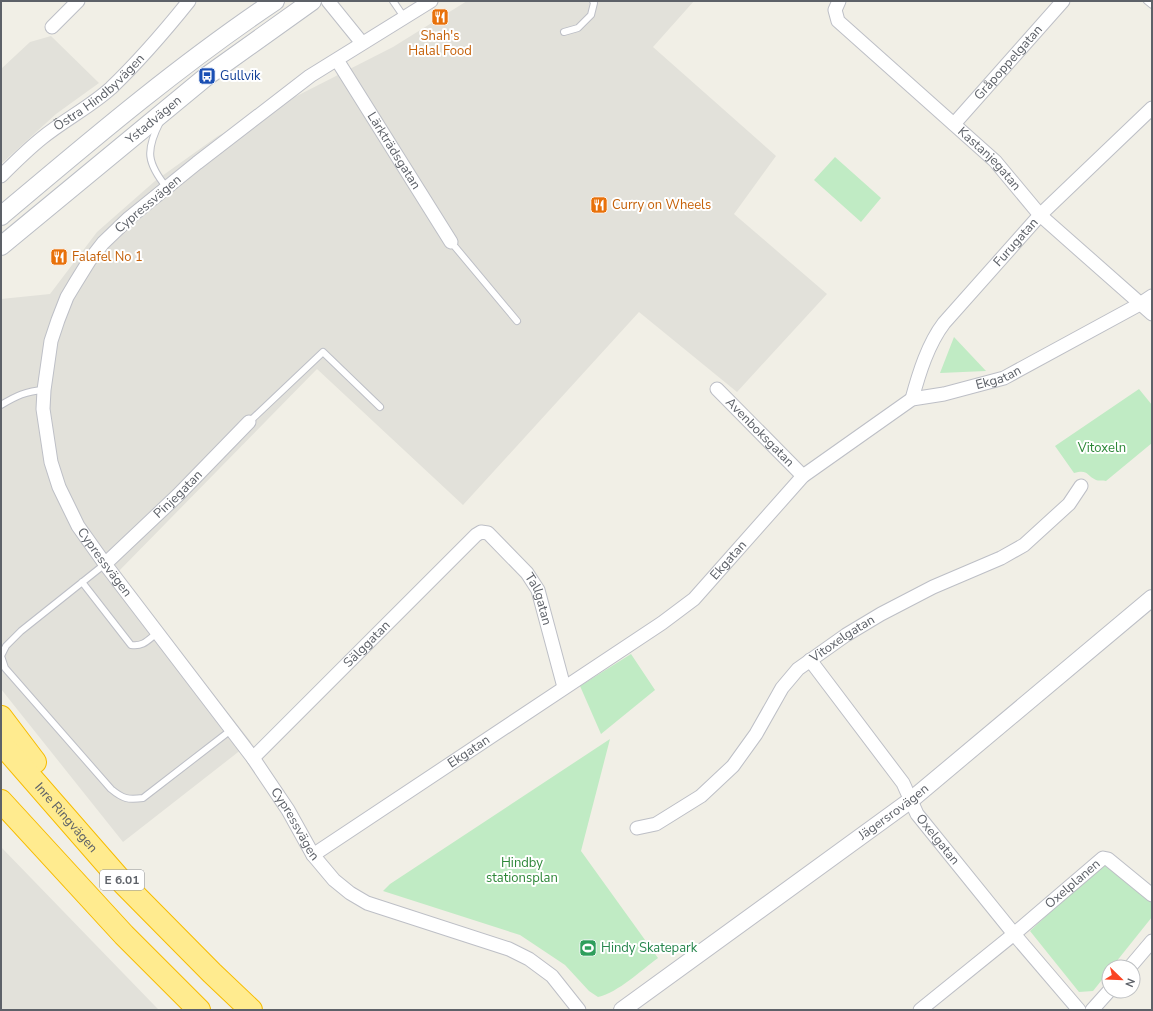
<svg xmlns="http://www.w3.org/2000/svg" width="1153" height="1011" viewBox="0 0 1153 1011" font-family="'Nunito Sans',sans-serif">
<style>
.industrial{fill:#e2e1da}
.green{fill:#c0ebc4}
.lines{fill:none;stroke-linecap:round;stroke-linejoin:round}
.service-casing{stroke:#bdbfc6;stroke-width:8}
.minor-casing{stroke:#bdbfc6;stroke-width:15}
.tertiary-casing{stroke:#bdbfc6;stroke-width:18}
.secondary-casing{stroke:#bbbec5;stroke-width:20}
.motorway-casing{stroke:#f7bc00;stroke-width:24}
.service{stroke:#fff;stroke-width:6}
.minor{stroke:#fff;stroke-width:13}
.tertiary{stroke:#fff;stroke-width:16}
.secondary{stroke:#fff;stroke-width:18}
.motorway{stroke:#ffeb8f;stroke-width:22}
.labels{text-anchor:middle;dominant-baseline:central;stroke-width:4;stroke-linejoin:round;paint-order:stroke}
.shield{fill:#fff;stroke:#8e9095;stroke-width:1}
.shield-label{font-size:12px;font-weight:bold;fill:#5d6168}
.food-label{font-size:13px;fill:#c56008;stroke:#fff;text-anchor:start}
.street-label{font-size:13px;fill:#5d6168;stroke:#fff}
.transit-label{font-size:13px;fill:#164399;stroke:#fff;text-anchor:start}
.park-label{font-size:13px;fill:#2d8738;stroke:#fff}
.leisure-label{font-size:13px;fill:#27864d;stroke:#fff;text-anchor:start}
</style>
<rect width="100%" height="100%" fill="#f1efe6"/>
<path class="industrial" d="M467,1H694L653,47L776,156L734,214L827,294L737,392L639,312L463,505L317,369L117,573L251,742L123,842L1,689V299L50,294L97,232L155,181L218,136L393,47Z
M51,36L99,83L56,114L1,164V69L30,42Z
M1,847L154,1005L159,1010H1Z"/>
<path class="green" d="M835,157L881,198L861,222L814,180Z
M954,337L986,371L940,373Z
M1139,389L1152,405V443L1106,481C1103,480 1098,481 1096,480C1086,475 1088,469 1074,473L1055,446Z
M631,654L655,690L601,734L580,686Z
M610,739L581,851L658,958C640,971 619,992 598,997L589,991L565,965L520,935L383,891L390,884Z
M1109,865L1152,903V917L1112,967H1109V971L1093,991L1079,992L1030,931L1100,866Z"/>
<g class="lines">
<defs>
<path id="service" d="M393,1L404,17
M1147,1L1152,5
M564,32L578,28L591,15L594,3L593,1
M160,122C145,151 147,163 167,188
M451,242L517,321
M1,405C16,396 26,391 44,390
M249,422L323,352L380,407
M105,564L21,631L6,646L1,656L5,668L111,789C123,799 128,800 143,798L231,730
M82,582L131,645C143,647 148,640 157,633"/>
<g id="minor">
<path d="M328,1L362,43"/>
<path id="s1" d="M431,1L310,76L197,163L129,218L103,243L89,261L76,282L67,297L58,320L51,341L44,390L43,409L51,462L59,487L78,526L105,564L253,758L288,810L313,855L334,880L350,893L367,903L509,949L529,959L552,976L579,1010"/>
<path id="s2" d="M839,1L835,10L838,21L995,161L1040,215L1152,314"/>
<path d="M52,27L78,1"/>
<path id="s3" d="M337,60L451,242"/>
<path id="s4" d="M954,124L1063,1"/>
<path id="s5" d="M1,176C14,163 27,150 42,138C64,120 90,107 111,88C139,61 165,31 189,1"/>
<path id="s6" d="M717,389L803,476"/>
<path id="s7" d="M912,399C919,373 928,344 944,323L1040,215L1152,108"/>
<path id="s8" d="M105,564L178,495L249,422"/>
<path id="s9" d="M810,660L903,783L917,814L1014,934L1079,1010"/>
<path id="s10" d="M253,758L476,535L481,532L488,533L527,573L538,590L564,687"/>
<path id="s11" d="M637,828L656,824L701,796L733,766L756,734L782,688L798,669L846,635L881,614L933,587L1001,558L1024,545L1069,504L1081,486"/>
<path id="s12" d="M313,855L662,623L694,599L803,476L912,399L944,394L1004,378L1140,304L1152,296"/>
<path d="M1130,967L1152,941"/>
<path id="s13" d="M920,1010L1014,934L1103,858L1108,859L1152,895"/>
<path d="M1092,1010L1109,991"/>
</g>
<g id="tertiary">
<path id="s14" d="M622,1010L911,800L1152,598"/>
</g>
<g id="secondary">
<path d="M1,216C90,141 178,66 275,1"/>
<path id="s15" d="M1,246L207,76L312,1"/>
</g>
<g id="motorway">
<path d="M1,717L35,762"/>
<path id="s16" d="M1,743L124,884L212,973L251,1010"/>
<path d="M1,801L124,935L199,1010"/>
</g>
</defs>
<use href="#service" class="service-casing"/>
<use href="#minor" class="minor-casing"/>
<use href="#tertiary" class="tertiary-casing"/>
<use href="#secondary" class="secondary-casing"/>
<use href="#motorway" class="motorway-casing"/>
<use href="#service" class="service"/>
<use href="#minor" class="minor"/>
<use href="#tertiary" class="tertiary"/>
<use href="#secondary" class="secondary"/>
<use href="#motorway" class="motorway"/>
</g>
<defs>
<symbol id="restaurant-square" viewBox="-11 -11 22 22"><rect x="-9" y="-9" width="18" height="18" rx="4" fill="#e8710a" stroke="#fff"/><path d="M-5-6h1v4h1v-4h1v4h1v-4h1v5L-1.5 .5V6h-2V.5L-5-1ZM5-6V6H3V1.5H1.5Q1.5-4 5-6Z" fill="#fff"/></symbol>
<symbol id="bus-square" viewBox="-11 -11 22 22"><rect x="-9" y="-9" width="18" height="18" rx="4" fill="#1a4fb4" stroke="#fff"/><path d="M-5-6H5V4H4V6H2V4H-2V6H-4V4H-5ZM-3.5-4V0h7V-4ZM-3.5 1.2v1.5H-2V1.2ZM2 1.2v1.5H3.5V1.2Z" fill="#fff"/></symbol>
<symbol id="stadium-square" viewBox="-11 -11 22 22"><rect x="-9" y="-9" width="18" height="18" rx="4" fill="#2e9e5b" stroke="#fff"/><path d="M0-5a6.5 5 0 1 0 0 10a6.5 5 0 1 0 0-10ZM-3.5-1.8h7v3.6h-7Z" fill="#fff"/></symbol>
</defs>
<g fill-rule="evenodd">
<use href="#restaurant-square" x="430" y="7" width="20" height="20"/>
<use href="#bus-square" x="197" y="66" width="20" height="20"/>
<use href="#restaurant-square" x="589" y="195" width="20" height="20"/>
<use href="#restaurant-square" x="49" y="247" width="20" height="20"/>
<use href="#stadium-square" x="578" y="938" width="20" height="20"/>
</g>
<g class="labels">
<rect class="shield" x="100" y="870" width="44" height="20" rx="3"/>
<g class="shield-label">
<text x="122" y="880">E 6.01</text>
</g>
<g class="food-label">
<text x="440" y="36" text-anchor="middle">Shah's<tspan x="440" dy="15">Halal Food</tspan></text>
<text x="612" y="205">Curry on Wheels</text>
<text x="72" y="257">Falafel No 1</text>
</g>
<g class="street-label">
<text stroke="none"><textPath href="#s4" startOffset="82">Gråpoppelgatan</textPath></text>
<text stroke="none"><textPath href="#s5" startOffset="129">Östra Hindbyvägen</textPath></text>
<text stroke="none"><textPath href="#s15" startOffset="198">Ystadvägen</textPath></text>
<text stroke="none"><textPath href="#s3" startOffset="107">Lärkträdsgatan</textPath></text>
<text stroke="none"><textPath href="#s2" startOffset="226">Kastanjegatan</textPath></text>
<text transform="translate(148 204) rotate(-40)">Cypressvägen</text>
<text stroke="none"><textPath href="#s7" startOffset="191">Furugatan</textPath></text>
<text stroke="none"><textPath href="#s12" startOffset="846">Ekgatan</textPath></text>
<text stroke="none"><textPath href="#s6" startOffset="61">Avenboksgatan</textPath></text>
<text stroke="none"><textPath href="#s8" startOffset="101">Pinjegatan</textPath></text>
<text stroke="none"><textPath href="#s12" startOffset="511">Ekgatan</textPath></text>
<text stroke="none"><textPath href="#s1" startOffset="757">Cypressvägen</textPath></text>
<text stroke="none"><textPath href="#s10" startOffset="413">Tallgatan</textPath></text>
<text stroke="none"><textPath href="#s11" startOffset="287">Vitoxelgatan</textPath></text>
<text stroke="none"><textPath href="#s10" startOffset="161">Sälggatan</textPath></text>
<text stroke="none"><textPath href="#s12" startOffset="187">Ekgatan</textPath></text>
<text stroke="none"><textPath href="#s14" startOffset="336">Jägersrovägen</textPath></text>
<text stroke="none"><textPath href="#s16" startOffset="99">Inre Ringvägen</textPath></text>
<text stroke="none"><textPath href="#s1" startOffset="1081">Cypressvägen</textPath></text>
<text stroke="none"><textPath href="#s9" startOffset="221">Oxelgatan</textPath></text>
<text stroke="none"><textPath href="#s13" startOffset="198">Oxelplanen</textPath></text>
</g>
<g class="transit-label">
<text x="220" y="76">Gullvik</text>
</g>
<g class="park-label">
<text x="1102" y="448">Vitoxeln</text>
<text x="522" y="863">Hindby<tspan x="522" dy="15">stationsplan</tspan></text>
</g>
<g class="leisure-label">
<text x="601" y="948">Hindy Skatepark</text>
</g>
</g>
<rect width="1153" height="1011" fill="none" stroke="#5d6168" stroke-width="4"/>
<g transform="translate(1121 979) rotate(113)"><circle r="19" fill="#ffffff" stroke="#bec0c3"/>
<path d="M0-3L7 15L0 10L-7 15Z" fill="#fa4423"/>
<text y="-6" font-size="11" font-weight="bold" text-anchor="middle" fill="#5d6168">N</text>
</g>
</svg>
